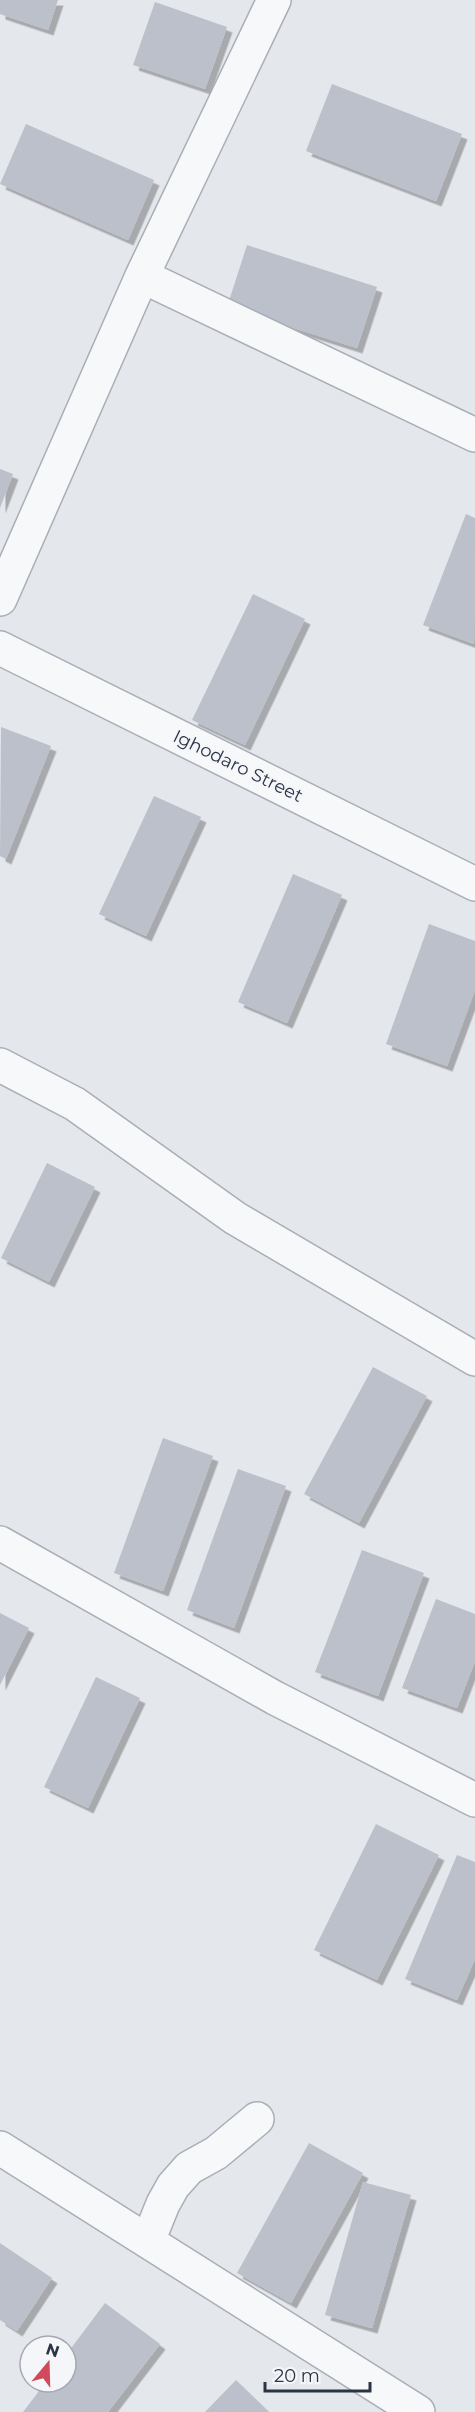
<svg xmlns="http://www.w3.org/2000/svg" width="475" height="2412" viewBox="0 0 475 2412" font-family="Montserrat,sans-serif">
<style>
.building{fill:#bbc0ca;filter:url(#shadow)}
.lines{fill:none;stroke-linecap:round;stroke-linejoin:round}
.minor-casing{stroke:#a9aeb7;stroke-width:36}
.minor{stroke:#f7f8fa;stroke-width:33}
.labels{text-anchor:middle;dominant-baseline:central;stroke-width:4.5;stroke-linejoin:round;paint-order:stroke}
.street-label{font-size:18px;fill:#2b3445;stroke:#f4f6f9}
</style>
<defs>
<filter id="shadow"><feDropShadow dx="5.5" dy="5.5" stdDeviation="0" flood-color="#0004"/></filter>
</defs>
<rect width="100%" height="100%" fill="#e4e7ec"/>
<path class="building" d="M0,0H58L48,30L0,14Z
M155,2L227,27L205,89L133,65Z
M332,84L462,134L436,201L306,151Z
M26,124L154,180L128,240L0,184Z
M247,245L377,287L357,348L227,307Z
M0,469L13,474L0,508Z
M466,514L475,518L474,644L423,625Z
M253,594L305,619L245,745L192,720Z
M1,727L51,746L6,859L0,856Z
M154,796L201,817L146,936L99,914Z
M293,874L342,895L287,1023L238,1002Z
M429,924L475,941V990L447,1066L386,1044Z
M47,1163L95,1187L49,1282L1,1258Z
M373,1367L427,1396L359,1523L304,1494Z
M163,1438L213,1456L163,1591L114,1573Z
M238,1469L286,1486L234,1628L187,1610Z
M362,1550L424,1573L378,1696L315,1672Z
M436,1599L475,1614V1661L457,1708L402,1688Z
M0,1613L29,1628L0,1685Z
M96,1677L140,1698L88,1808L44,1787Z
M376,1824L439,1855L377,1980L314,1950Z
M457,1855L475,1862V1959L457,2000L405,1979Z
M309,2143L363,2173L291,2303L237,2273Z
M363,2182L411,2195L372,2328L325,2315Z
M0,2243L52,2278L17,2331L0,2320Z
M105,2303L160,2344L108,2412H23L46,2382H66V2355Z
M236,2380L269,2412H205Z"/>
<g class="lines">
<defs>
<path id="minor" d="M142,276L475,435
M0,599L142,276L274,0
M0,648L475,884
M0,1065L75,1104L235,1218L475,1359
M0,1543L275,1698L475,1800
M0,2148L418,2412
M148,2241L163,2204L173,2186L189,2168L216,2153L257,2119"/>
</defs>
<use href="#minor" class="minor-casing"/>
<use href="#minor" class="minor"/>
</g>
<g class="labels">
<g class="street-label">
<text transform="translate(238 766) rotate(26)">Ighodaro Street</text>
</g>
</g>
<g transform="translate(48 2364) rotate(19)"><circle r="28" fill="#f4f6f9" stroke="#a4a8b1" stroke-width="1.5"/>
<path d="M0-4.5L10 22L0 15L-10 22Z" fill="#d1495b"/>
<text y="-9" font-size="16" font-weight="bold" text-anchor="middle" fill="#2b3445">N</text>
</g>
<path d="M265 2382v9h105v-9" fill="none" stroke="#2b3445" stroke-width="3"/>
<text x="274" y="2382" font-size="18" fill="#2b3445" stroke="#f4f6f9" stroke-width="4.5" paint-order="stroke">20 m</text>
</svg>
